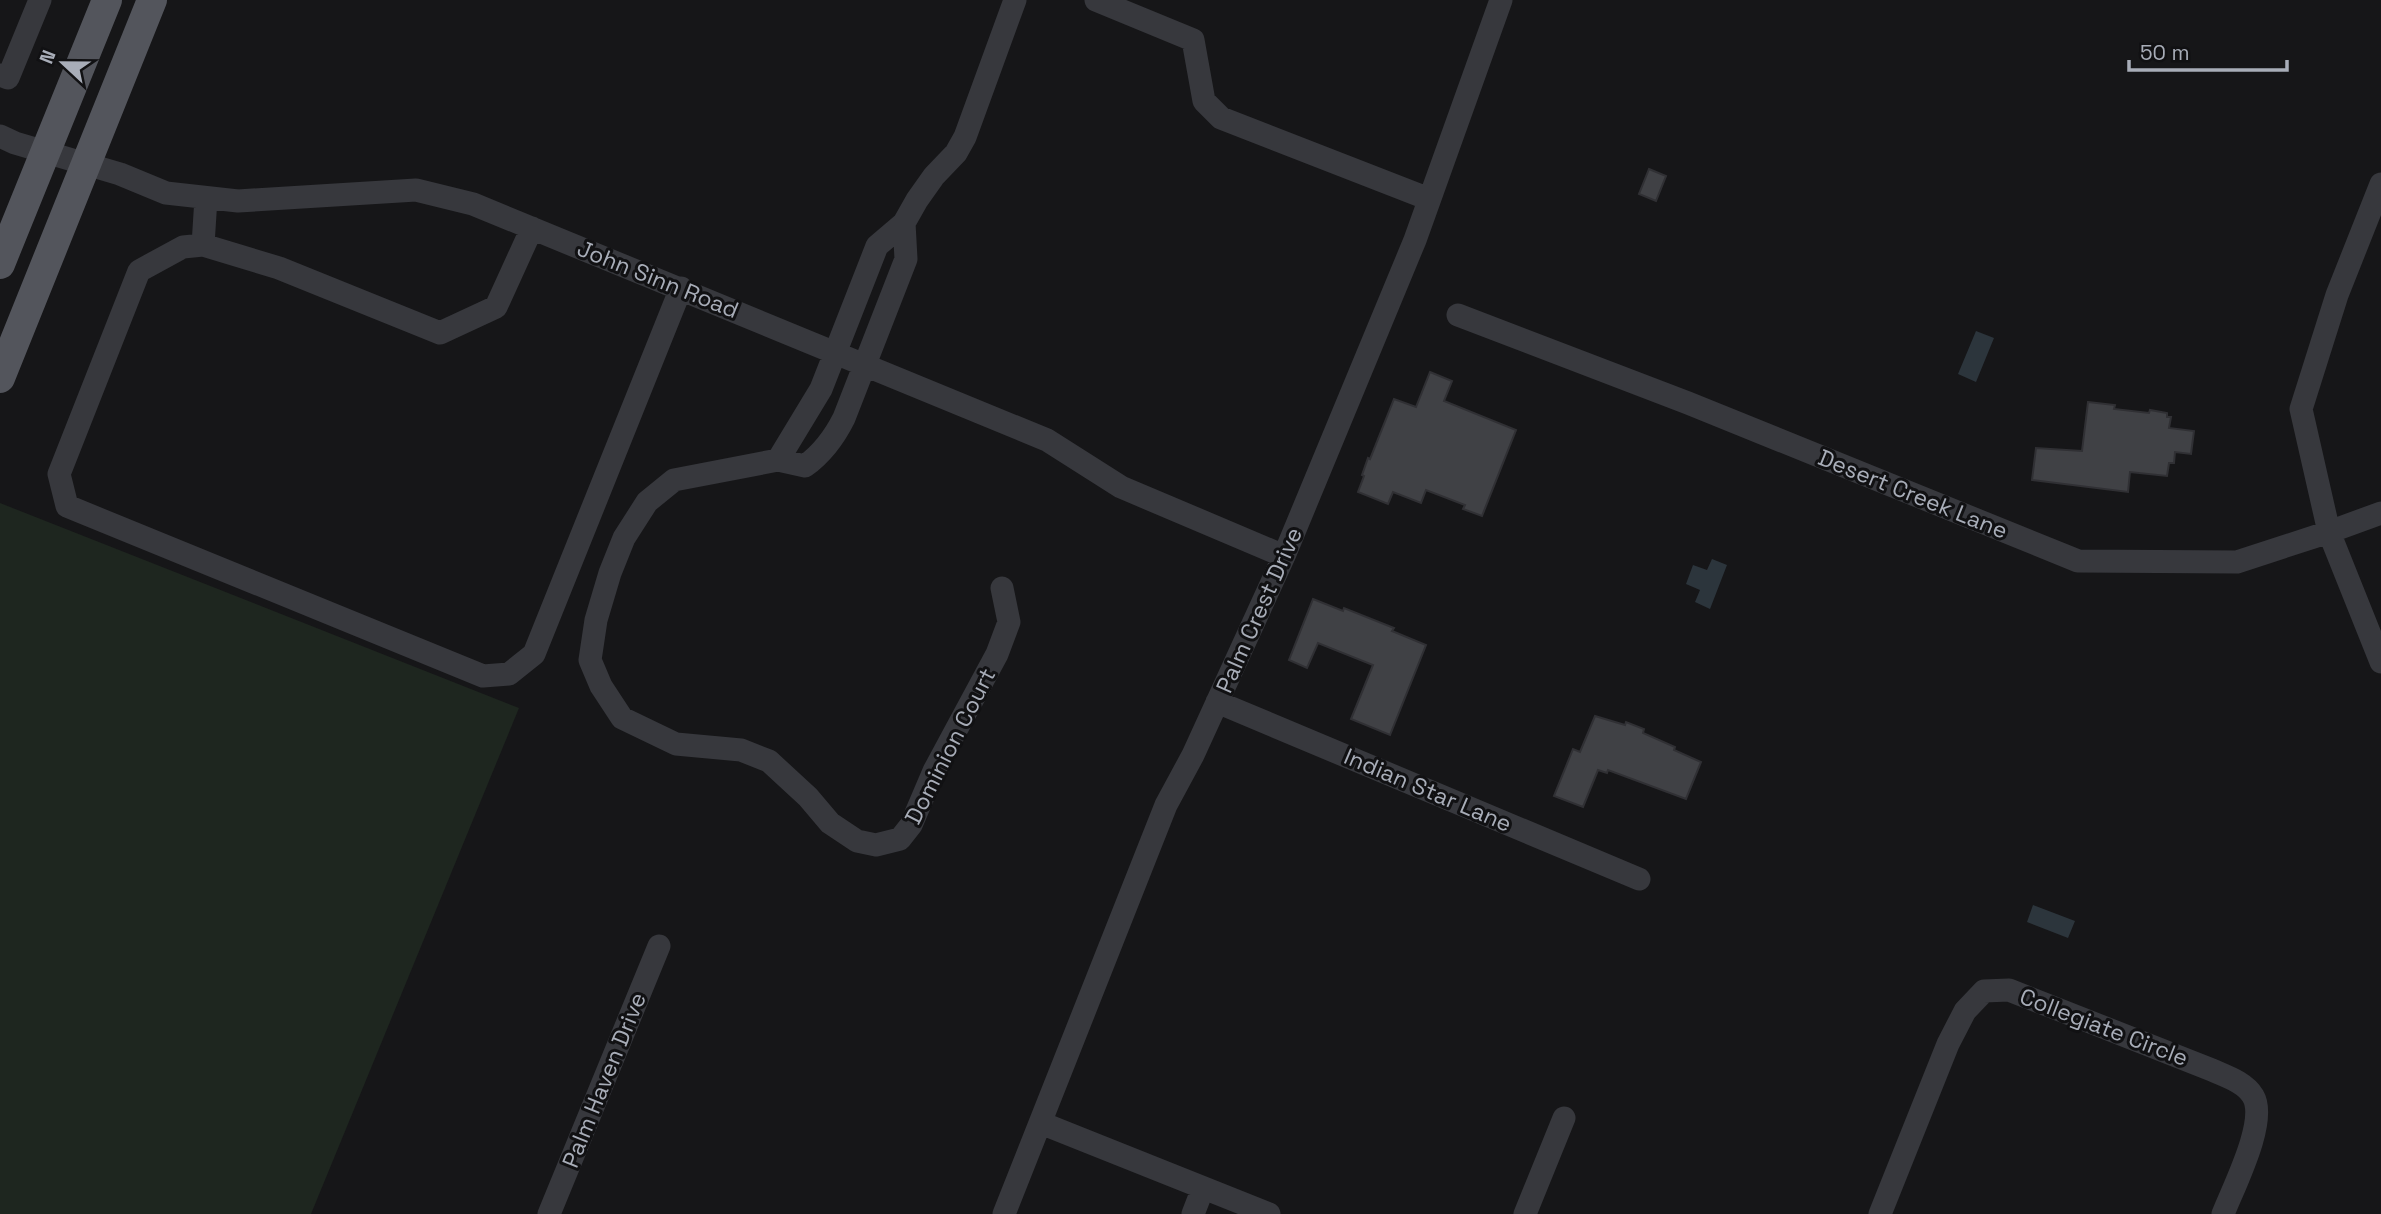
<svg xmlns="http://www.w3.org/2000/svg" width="2381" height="1214" viewBox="0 0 2381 1214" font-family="'Space Grotesk',sans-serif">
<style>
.green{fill:#1e261f}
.water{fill:#2c353c}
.building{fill:#404145;stroke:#303034;stroke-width:2}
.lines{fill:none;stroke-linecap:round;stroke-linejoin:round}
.minor{stroke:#37383d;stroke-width:23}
.major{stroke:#53555c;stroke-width:30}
.labels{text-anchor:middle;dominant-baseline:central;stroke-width:6;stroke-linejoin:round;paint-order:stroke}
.street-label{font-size:23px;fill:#a8adb8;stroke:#111113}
</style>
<rect width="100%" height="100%" fill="#161618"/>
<path class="green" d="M0,503L519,708L311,1214H0Z"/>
<path class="water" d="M1976,331L1994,338L1976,382L1958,374Z
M1712,559L1727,565L1710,609L1695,602L1700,590L1686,584L1693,565L1707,570Z
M2033,905L2075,921L2068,938L2027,922Z"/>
<path class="building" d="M1649,169L1666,176L1656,201L1639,194Z
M1430,372L1452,381L1444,401L1516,430L1482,516L1463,509L1465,505L1426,490L1421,503L1393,492L1388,504L1358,492L1364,476L1362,475L1368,458L1370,459L1394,399L1416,407Z
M2088,402L2115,405L2114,409L2149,413L2150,410L2167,413V417H2171L2169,428L2194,431L2191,454L2175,452L2174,463H2169L2167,476L2130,472L2128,492L2032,480L2036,448L2082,451Z
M1313,599L1343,611L1344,608L1394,628L1392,631L1426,645L1390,735L1351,719L1373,665L1318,643L1307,668L1289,660Z
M1595,716L1625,725L1626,722L1644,729L1643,733L1675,747L1674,750L1701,762L1686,799L1608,770L1607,773L1598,770L1583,807L1554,796L1573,749L1580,752Z"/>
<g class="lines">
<path class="minor" d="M1096,0L1193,40L1204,101L1221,118L1429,199
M0,75L8,78L40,0
M0,136L15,143L120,174L166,193L238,201L416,190L473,204L1047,440L1121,487L1284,556
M2381,184L2337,295L2301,409L2329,532L2381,662
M206,198L203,245L183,247L139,271L59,474L67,506L483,676L509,674L534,654L681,288
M904,223L906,259L844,418C834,438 823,453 805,466L778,460L674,480L647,502L624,538L610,573L596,620L590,660L601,686L622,718L676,744L741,750L769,761L808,797L830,823L857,841L876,845L900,839L911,825L934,771L997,654L1009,622L1002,588
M203,245L279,268L440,333L496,307L532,228
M1458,315L1688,403L2078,561L2237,562L2329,532L2381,513
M778,460L821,389L877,246L904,223L917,200L934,176L956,153L965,137L1015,0
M1217,702L1639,879
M1041,1123L1269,1214
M549,1214L659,946
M1004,1214L1166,805L1193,755L1284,556L1415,240L1501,0
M1193,1214L1203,1188
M1525,1214L1564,1118
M1880,1214L1948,1044L1965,1011L1984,991L2009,990L2212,1070C2225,1076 2245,1082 2253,1096C2268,1121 2233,1188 2223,1214"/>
<path class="major" d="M0,264L107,0
M0,378L152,0"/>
</g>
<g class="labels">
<g class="street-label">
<text transform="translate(658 279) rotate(22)">John Sinn Road</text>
<text transform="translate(1913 494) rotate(22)">Desert Creek Lane</text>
<text transform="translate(1259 610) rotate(-66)">Palm Crest Drive</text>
<text transform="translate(950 746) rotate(-63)">Dominion Court</text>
<text transform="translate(1428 790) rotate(23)">Indian Star Lane</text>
<text transform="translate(2104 1027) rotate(21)">Collegiate Circle</text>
<text transform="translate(604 1080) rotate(-68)">Palm Haven Drive</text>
</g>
</g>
<g transform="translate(63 63) rotate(292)" stroke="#111113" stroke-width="5" paint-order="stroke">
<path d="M0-5L12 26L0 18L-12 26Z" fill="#a8adb8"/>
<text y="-10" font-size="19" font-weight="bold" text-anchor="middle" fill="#a8adb8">N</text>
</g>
<path d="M2129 60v10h158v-10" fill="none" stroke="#a8adb8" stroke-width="3.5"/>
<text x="2140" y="60" font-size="21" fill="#a8adb8" stroke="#111113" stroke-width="5" paint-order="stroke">50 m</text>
</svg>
